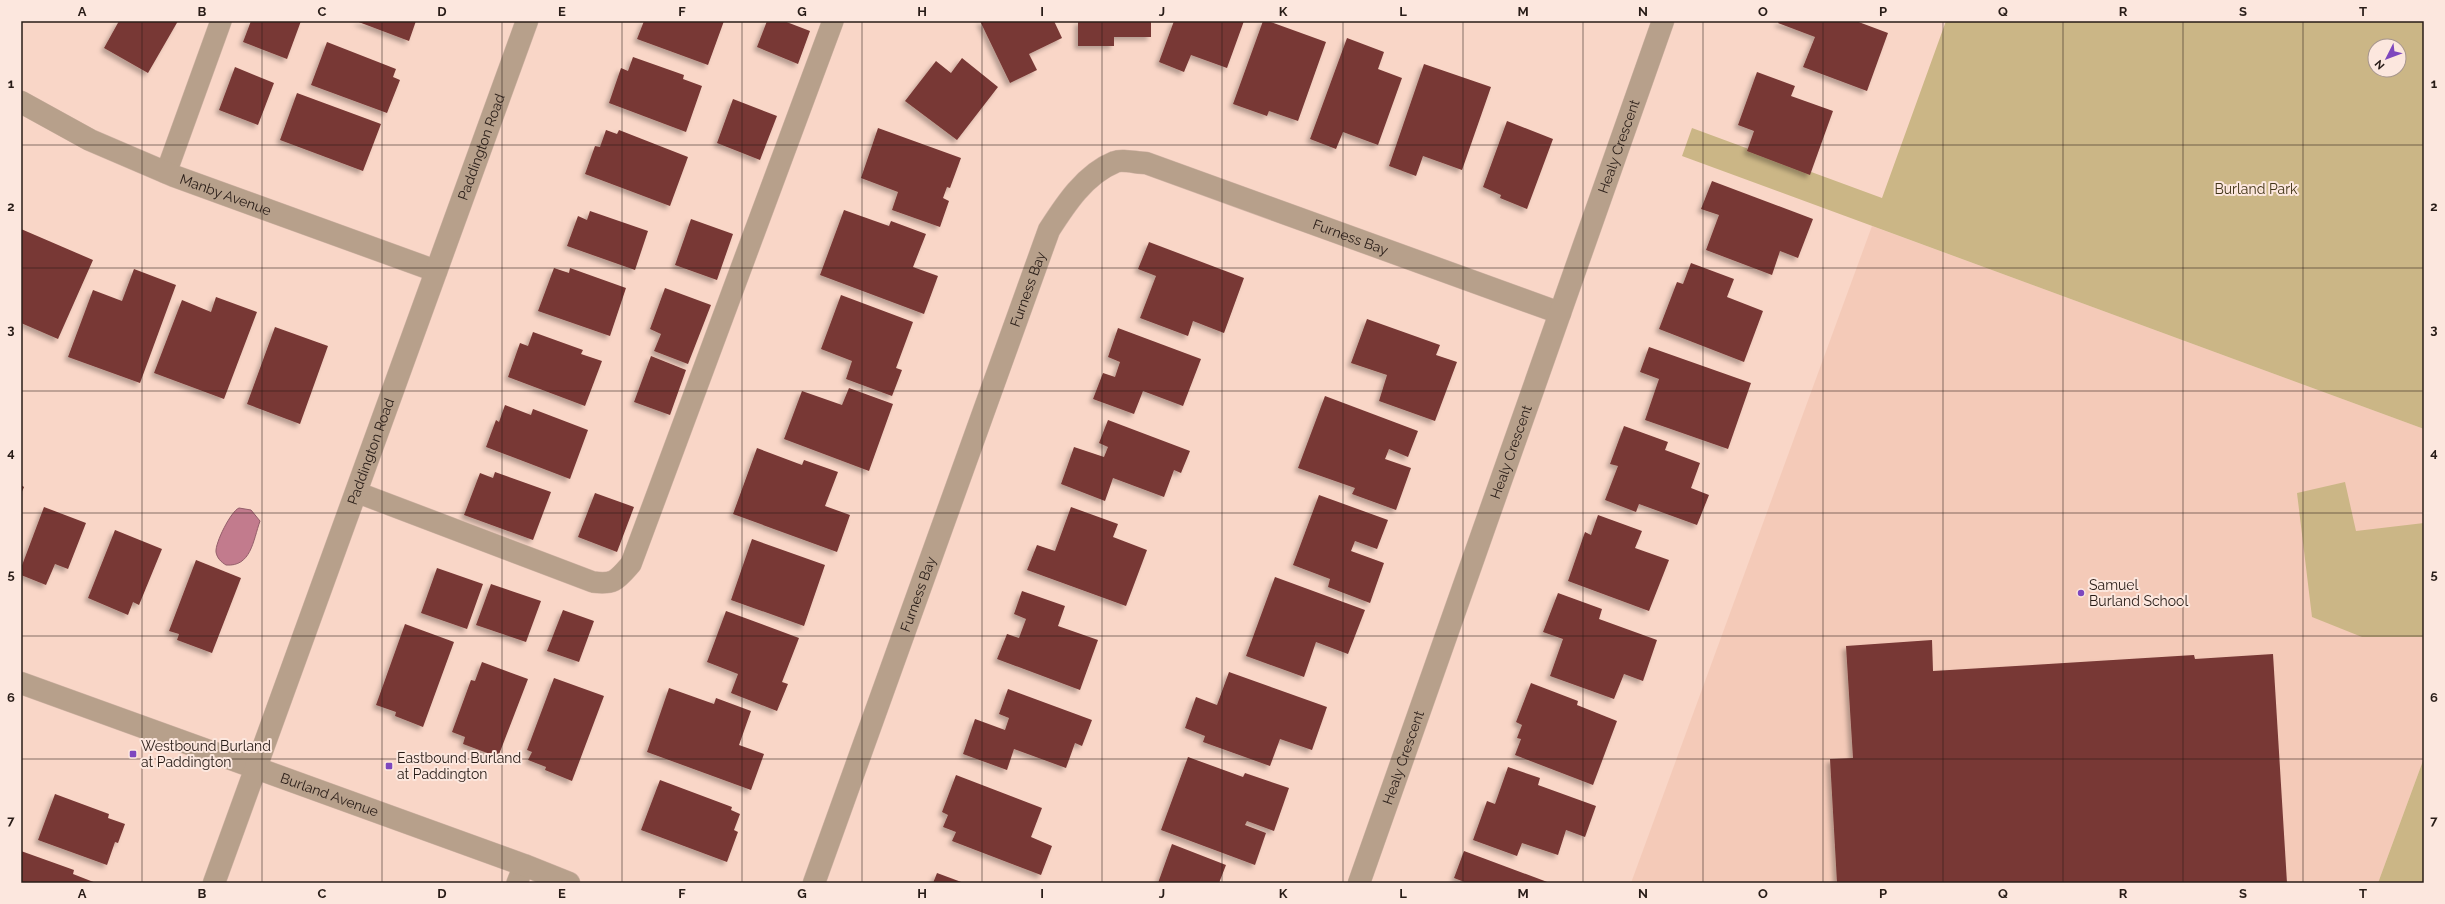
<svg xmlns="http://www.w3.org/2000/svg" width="2445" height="904" viewBox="0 0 2445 904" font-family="Raleway,sans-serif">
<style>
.built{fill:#f4cab8}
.green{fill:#cbb686;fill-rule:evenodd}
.water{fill:#c27b8d;stroke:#945e6a}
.building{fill:#783835;filter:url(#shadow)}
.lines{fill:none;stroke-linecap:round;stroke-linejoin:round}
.service-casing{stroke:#d3b5a7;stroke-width:22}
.minor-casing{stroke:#d3b5a7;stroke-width:23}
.tertiary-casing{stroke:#d3b5a7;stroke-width:23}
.service{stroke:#b7a08b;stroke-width:21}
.minor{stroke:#b7a08b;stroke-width:22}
.tertiary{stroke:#b7a08b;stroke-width:22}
.grid{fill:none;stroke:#281c17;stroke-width:1;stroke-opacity:0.55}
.poi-dot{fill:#7e47be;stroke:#fce7de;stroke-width:1.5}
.labels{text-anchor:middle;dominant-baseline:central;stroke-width:4;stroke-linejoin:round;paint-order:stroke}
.street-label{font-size:14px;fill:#281c17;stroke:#fce7de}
.park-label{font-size:14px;fill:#413417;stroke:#fce7de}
.poi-label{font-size:14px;fill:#281c17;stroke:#fce7de;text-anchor:start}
.neatline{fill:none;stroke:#281c17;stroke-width:1.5}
.grid-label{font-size:13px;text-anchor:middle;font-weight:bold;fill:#281c17}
</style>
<defs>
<filter id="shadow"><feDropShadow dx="-3.5" dy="3.5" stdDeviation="2" flood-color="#0004"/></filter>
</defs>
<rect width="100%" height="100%" fill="#f9d6c7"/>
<path class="built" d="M1872,226L2424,429V758L2378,883H1631Z"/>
<path class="green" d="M1946,21H2424V429L1682,156L1692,128L1882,198ZM2375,46H2399V70H2375Z
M2345,482L2356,531L2424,523V637H2362L2312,617L2297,493Z
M2424,758V883H2378Z"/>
<path class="water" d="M239,508L251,510L260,521C253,541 251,567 226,565C221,562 217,558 216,552C215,543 231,511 239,508Z"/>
<path class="building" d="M119,21H178L148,73L104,48Z
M251,21H301L287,59L243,42Z
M356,21H416L409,41Z
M644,21H724L708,65L637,39Z
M767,21H784L810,31L798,64L757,47Z
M980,21H1054L1062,38L1029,54L1037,70L1010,83Z
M1078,21H1151V37H1114V46H1078Z
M1174,21H1244L1227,68L1191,55L1184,72L1159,62Z
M1263,21H1268L1326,42L1298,121L1269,111L1267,116L1233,104Z
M1779,21H1856L1888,33L1867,91L1803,67L1815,37L1778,23Z
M1347,38L1384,52L1378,69L1402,78L1378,145L1343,132L1336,149L1310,139Z
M327,42L396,69L393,77L400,80L387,113L311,85Z
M633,57L684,75L683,79L702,86L686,132L609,103L621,68L628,71Z
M962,58L998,87L957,140L905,101L936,61L951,73Z
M1424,64L1491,87L1462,170L1423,156L1416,176L1389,166Z
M235,67L274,83L258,125L219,110Z
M1757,72L1795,86L1791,96L1833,111L1810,175L1747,151L1754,131L1738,125Z
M297,93L381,124L363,171L280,140Z
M733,99L777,116L760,160L717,143Z
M1507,121L1553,139L1527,209L1500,198L1501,195L1483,187Z
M878,128L961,158L950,188L947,187L943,198L949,201L940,227L892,210L898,192L861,178Z
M606,130L617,134L619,130L688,157L670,206L585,174L595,146L600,147Z
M1712,181L1813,219L1798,258L1780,251L1772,275L1706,250L1719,215L1701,209Z
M844,210L889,226L891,221L926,234L913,267L938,276L924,314L820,275Z
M590,211L648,231L635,270L567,246L578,216L587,220Z
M691,219L733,234L717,280L675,265Z
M21,229L93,260L58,339L21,323Z
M1149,242L1244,278L1224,333L1193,321L1188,336L1140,318L1156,276L1138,269Z
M1691,263L1734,279L1727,297L1763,311L1744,362L1659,329L1677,282L1683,284Z
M554,268L569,273L570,268L626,288L610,336L538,311Z
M134,269L176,285L140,383L68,357L93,290L122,301Z
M665,288L711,305L688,364L654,351L661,334L650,329Z
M841,295L913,322L896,368L902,370L892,396L846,379L852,361L821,349Z
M216,297L257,312L224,399L154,373L182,300L211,312Z
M1367,319L1440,345L1436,355L1457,362L1435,421L1379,401L1387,375L1351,363Z
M275,327L328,346L300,424L247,404Z
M1118,328L1201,359L1183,406L1143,391L1134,414L1093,399L1103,373L1115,377L1120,362L1108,357Z
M533,332L583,350L581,354L602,361L585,406L508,377L520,343L528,346Z
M1649,347L1751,383L1728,449L1645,420L1659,379L1640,372Z
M651,356L686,370L670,415L634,402Z
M849,388L893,404L869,471L784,439L802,391L842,405Z
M1325,396L1418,431L1408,457L1389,449L1385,459L1411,468L1396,510L1352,494L1355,488L1298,468Z
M505,405L531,415L533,409L588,430L570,479L486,447L496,420L499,422Z
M1108,420L1190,451L1181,473L1174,470L1164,497L1113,478L1105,501L1061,484L1074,447L1104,457L1108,447L1099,443Z
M1624,426L1668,442L1665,450L1700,463L1691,488L1709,495L1697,525L1639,504L1636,512L1605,500L1618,466L1610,464Z
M757,448L802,465L804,460L838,472L825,506L850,515L837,552L733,514Z
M495,472L551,492L533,540L464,515L480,473L493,478Z
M21,485L24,487L21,494Z
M595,493L634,507L617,552L578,537Z
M1319,495L1388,520L1377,549L1355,541L1351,551L1384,563L1370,603L1328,587L1330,579L1293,565Z
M44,507L86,523L68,569L55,564L46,585L21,575V568Z
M1071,507L1118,524L1113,537L1147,550L1126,606L1027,570L1037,545L1055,551Z
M1598,515L1642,531L1635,548L1669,560L1649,611L1568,581L1585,532L1591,535Z
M115,530L162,549L139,605L133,602L128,615L88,598Z
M752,539L825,565L804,626L731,600Z
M196,560L241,578L212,653L177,640L179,634L169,631Z
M437,568L483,584L467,629L421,613Z
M1275,577L1365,610L1348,654L1316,642L1304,677L1246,656Z
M491,584L541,601L526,642L476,625Z
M1022,591L1065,606L1058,626L1098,640L1080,690L997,659L1007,634L1019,638L1026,619L1014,614Z
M1558,593L1602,609L1599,619L1657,640L1643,681L1624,674L1614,699L1550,676L1563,639L1543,632Z
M563,610L594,621L579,662L547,651Z
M726,611L799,638L782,682L788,684L777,711L731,693L738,674L707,662Z
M405,624L454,642L423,727L395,716L396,712L376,705Z
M1932,640L1933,671L2194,655L2195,659L2273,654L2287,883H1837L1830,759L1853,758L1846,646Z
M482,662L528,679L498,757L463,744L465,737L452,732L471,680L475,681Z
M1229,672L1327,707L1312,750L1280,739L1270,766L1203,742L1205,736L1185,728L1196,697L1217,705Z
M554,678L604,696L572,781L545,770L546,767L528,760L532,752L527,750Z
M1531,683L1578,701L1577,705L1617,721L1593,785L1515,755L1521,739L1517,738L1522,725L1516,722Z
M669,688L714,704L716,698L751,711L739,745L764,754L751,790L647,752Z
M1008,689L1092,720L1082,746L1075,743L1066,768L1014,749L1007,770L963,754L975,719L1005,730L1009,718L999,714Z
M1188,757L1243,777L1245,773L1289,788L1274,831L1247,821L1245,825L1266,833L1255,865L1161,830Z
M1508,767L1540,778L1538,785L1596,806L1585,837L1566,830L1558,855L1522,843L1517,856L1473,840L1487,801L1495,804Z
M956,775L1042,808L1031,837L1052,846L1041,875L952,841L956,832L943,827L948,815L942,812Z
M660,780L732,807L731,810L740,814L734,830L738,832L727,862L641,830Z
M55,794L109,814L108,818L125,824L118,843L115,842L107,865L38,840Z
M1172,844L1226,865L1219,883H1158Z
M21,851L74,870L73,874L96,883H21Z
M1464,851L1550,883H1467L1454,878Z
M937,873L964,883H933Z"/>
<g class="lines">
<defs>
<path id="service" d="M166,173L221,21
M356,492L593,582C614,585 617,580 631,564L833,21
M517,883L524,865"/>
<g id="minor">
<path id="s1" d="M21,102L90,140L174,176L436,271"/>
<path id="s2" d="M814,883L1049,230C1065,205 1085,174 1115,162C1122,159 1137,163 1146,163L1560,313"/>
<path id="s3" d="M1359,883L1663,21"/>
</g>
<g id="tertiary">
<path id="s4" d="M21,683L524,865L569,883"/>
<path id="s5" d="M214,883L527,21"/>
</g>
</defs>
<use href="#service" class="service-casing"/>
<use href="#minor" class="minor-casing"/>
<use href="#tertiary" class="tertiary-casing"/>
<use href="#service" class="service"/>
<use href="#minor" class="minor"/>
<use href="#tertiary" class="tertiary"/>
</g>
<path class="grid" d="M142,21V883M262,21V883M382,21V883M502,21V883M622,21V883M742,21V883M862,21V883M982,21V883M1102,21V883M1222,21V883M1343,21V883M1463,21V883M1583,21V883M1703,21V883M1823,21V883M1943,21V883M2063,21V883M2183,21V883M2303,21V883M21,145H2424M21,268H2424M21,391H2424M21,513H2424M21,636H2424M21,759H2424"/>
<g class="poi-dot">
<circle cx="2081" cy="593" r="4"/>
<rect x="129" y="750" width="8" height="8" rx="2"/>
<rect x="385" y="762" width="8" height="8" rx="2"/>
</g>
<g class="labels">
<g class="street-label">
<text stroke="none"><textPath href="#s3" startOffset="781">Healy Crescent</textPath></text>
<text stroke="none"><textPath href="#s5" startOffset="783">Paddington Road</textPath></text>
<text stroke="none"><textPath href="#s1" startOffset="225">Manby Avenue</textPath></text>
<text stroke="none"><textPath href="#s2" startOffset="1039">Furness Bay</textPath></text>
<text stroke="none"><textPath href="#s2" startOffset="631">Furness Bay</textPath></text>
<text stroke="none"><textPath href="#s5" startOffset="459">Paddington Road</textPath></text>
<text stroke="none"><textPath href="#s3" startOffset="457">Healy Crescent</textPath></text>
<text stroke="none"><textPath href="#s2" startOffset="307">Furness Bay</textPath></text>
<text stroke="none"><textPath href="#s3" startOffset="133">Healy Crescent</textPath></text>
<text stroke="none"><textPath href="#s4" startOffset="328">Burland Avenue</textPath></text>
</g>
<g class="park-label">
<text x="2256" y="189">Burland Park</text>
</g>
<g class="poi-label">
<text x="2089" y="585">Samuel<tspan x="2089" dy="16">Burland School</tspan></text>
<text x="141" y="746">Westbound Burland<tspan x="141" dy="16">at Paddington</tspan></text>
<text x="397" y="758">Eastbound Burland<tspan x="397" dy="16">at Paddington</tspan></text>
</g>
</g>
<rect width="2445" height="904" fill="none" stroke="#fce7de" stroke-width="44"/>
<g transform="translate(2387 58) rotate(228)"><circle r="19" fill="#fce7de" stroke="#a7968e"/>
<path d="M0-3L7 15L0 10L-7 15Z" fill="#7e47be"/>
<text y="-6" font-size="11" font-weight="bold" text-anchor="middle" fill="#281c17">N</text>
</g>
<rect x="22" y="22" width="2401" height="860" class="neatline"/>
<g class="grid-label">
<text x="82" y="16">A</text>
<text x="202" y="16">B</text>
<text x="322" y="16">C</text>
<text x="442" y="16">D</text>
<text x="562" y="16">E</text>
<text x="682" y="16">F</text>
<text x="802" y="16">G</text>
<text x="922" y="16">H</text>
<text x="1042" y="16">I</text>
<text x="1162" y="16">J</text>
<text x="1283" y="16">K</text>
<text x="1403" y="16">L</text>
<text x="1523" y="16">M</text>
<text x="1643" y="16">N</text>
<text x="1763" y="16">O</text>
<text x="1883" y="16">P</text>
<text x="2003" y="16">Q</text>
<text x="2123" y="16">R</text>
<text x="2243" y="16">S</text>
<text x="2363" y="16">T</text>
<text x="11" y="88">1</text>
<text x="2434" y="88">1</text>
<text x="11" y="211">2</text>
<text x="2434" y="211">2</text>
<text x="11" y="334">3</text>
<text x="2434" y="334">3</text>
<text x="11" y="457">4</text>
<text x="2434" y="457">4</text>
<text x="11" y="579">5</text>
<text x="2434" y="579">5</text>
<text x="11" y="702">6</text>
<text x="2434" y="702">6</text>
<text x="11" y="825">7</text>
<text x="2434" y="825">7</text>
<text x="82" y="898">A</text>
<text x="202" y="898">B</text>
<text x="322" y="898">C</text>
<text x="442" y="898">D</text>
<text x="562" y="898">E</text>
<text x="682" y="898">F</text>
<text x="802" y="898">G</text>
<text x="922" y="898">H</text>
<text x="1042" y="898">I</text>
<text x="1162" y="898">J</text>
<text x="1283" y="898">K</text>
<text x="1403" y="898">L</text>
<text x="1523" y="898">M</text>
<text x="1643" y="898">N</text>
<text x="1763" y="898">O</text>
<text x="1883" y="898">P</text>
<text x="2003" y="898">Q</text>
<text x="2123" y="898">R</text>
<text x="2243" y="898">S</text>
<text x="2363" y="898">T</text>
</g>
</svg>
